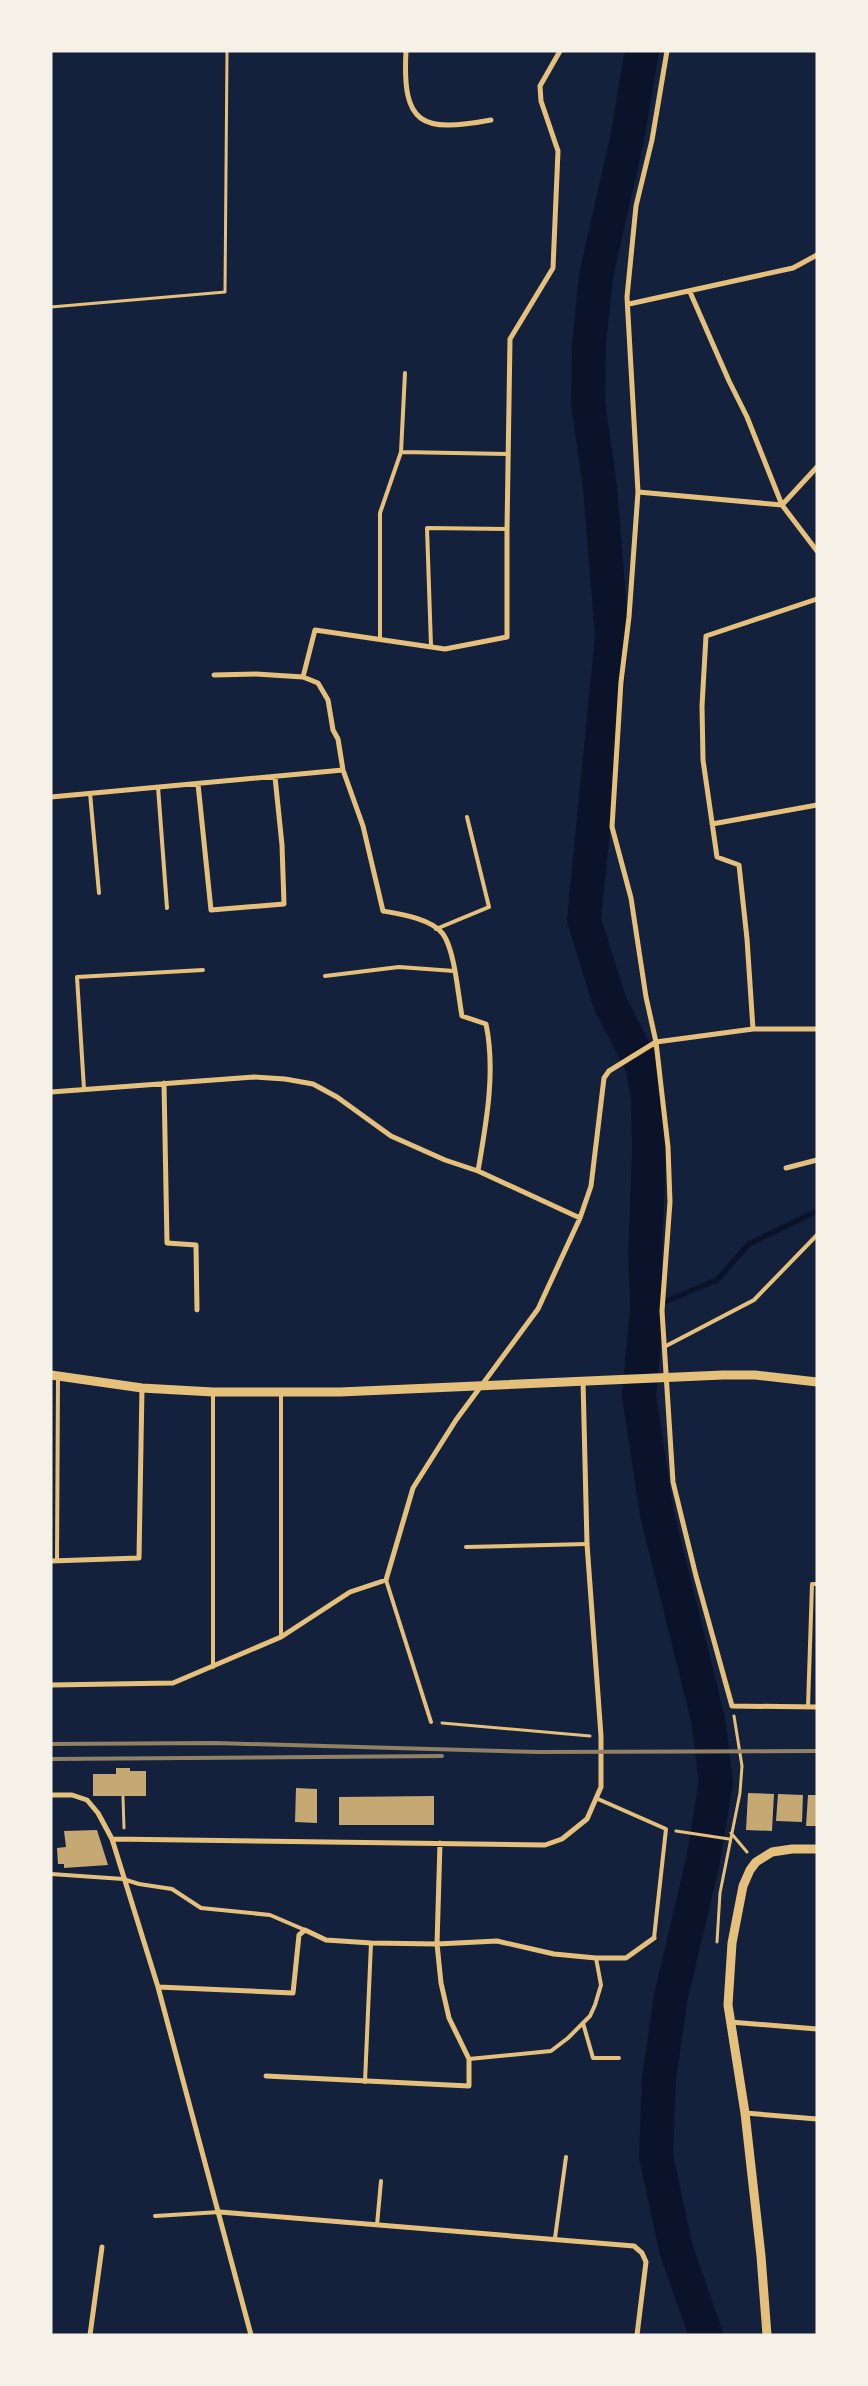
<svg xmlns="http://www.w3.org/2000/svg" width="868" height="2386" viewBox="0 0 868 2386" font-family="'Space Grotesk',sans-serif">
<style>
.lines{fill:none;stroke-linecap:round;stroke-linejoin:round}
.stream{stroke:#0b132b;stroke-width:5.5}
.river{stroke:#0b132b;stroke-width:34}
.building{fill:#c6a872}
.path{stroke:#e5c07b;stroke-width:3}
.service{stroke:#e5c07b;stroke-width:4}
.minor{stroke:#e5c07b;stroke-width:5}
.tertiary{stroke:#e5c07b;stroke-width:9}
.rail{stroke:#918062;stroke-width:4}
</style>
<rect width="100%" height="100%" fill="#14213d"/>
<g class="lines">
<path class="stream" d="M647,1309L717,1280L749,1244L817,1211"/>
<path class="river" d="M642,51L627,139L596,276L589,344L588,403L600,487L612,636L584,920L610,1003L642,1065L648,1098L649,1154L645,1252L647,1309L639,1396L657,1514L708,1719L716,1782L703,1861L671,1996L659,2078L656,2156L676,2249L706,2335"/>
</g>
<path class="building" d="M116,1768H130V1771H146V1796H93V1774H116Z
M296,1788L317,1789V1823L295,1822Z
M748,1793L774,1794L772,1831L746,1830Z
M778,1794L803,1795L802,1822L776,1821Z
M808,1795H817V1826H806Z
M434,1796V1825H339V1797Z
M97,1830L108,1865L64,1868V1864H58L57,1848L66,1847L64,1831Z"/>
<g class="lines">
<path class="path" d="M51,307L225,292L227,51
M442,1723L590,1736
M123,1797L124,1828
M676,1831L729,1839
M731,1833L747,1852
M717,1942L720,1893L740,1793L742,1766L734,1716"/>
<path class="service" d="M405,373L401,452L507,454
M380,639V513L401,452
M431,646L427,528L507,529
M158,787L167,908
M90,793L99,893
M436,929L489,907L467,817
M325,976L399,967L454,971
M84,1089L77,977L203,970
M664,1347L754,1300L817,1235
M281,1392V1637
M466,1547L587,1544
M57,1560L58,1377
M386,1580L431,1722
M213,1667V1392
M808,1707L812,1584H817
M598,1799L666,1829L654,1938
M51,1874L123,1879L139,1884L172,1889L201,1908L270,1915L305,1930
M583,2023L593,2058H619
M469,2059L551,2051L568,2038L590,2016L595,2005L601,1985L596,1958
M365,2082L371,1943
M155,2216L220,2212
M377,2225L381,2181
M555,2238L566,2157"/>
<path class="minor" d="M406,51C402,125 421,133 491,120
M667,51L652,140L636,206L627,297L638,492L629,617L621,682L612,827L631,898L646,997L656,1042L668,1147L670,1202L662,1311L673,1482L696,1576L732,1706L817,1707
M629,304L793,268L817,255
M817,467L782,505L817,551
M638,492L782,505L747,417L729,381L690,292
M214,675L256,674L303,677
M198,784L211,910L284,904L282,845L275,777
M51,797L343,770
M712,824L817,805
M753,1029L747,939L739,865L717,857L703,760L702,706L706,636L817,599
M164,1083L167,1243L196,1245L197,1310
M51,1092L254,1077L285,1079L313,1084L337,1097L391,1136L445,1160L478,1171L580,1218
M786,1168L817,1160
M478,1171C486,1124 496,1072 486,1024L462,1016C458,995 455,951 443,934C432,919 400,914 383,911L363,826L343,770L338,739L333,730L328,700L318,683L303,677L315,630L445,649L507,637V529L510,339L553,268L558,151L541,101L540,86L560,51
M51,1561L139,1558L142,1388
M51,1685L173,1683L281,1637L350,1592L386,1580L413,1488L456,1420L538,1309L580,1218L591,1186L604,1078L609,1071L656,1042L753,1029H817
M51,1795H72L87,1800L98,1813L112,1839L158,1987L251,2335
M112,1839L545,1845L562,1839L587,1819L601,1787V1736L587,1544L583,1380
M158,1987L293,1993L299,1935L305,1930L326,1940L371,1943L437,1944L497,1941L554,1954L596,1958H626L654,1938
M730,2022L817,2029
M266,2076L469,2086V2059L449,2018L441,1983L437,1944L440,1843
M745,2113L817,2119
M220,2212L634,2246L642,2253L646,2262L637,2335
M90,2335L102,2247"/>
<path class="tertiary" d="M51,1375L142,1388L213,1392H340L723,1375H755L817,1382
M767,2335L761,2256L745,2113L728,2005L732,1943L743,1886L750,1870L756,1862L772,1852L792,1849H817"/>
<path class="rail" d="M51,1744L215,1743L539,1752L817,1751
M51,1759L442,1756"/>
</g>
<rect width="868" height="2386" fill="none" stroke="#f6f1e7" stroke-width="105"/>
</svg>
